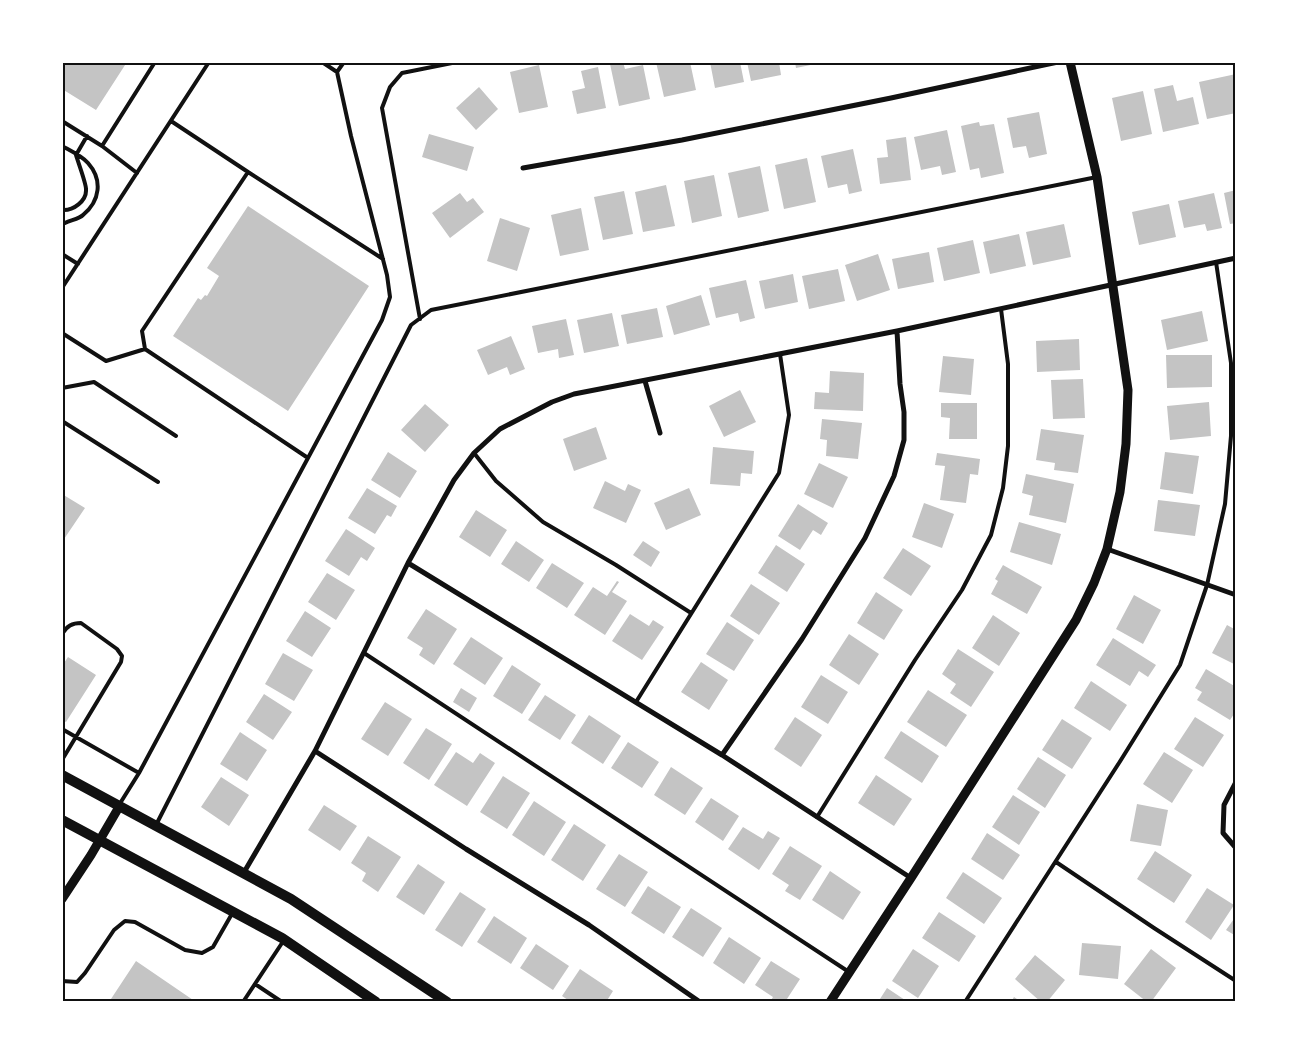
<svg xmlns="http://www.w3.org/2000/svg" width="1298" height="1064" viewBox="0 0 1298 1064" font-family="'Public Sans',sans-serif">
<style>
.building{fill:#c4c4c4}
.lines{fill:none;stroke-linecap:round;stroke-linejoin:round}
.service{stroke:#111;stroke-width:4}
.minor{stroke:#111;stroke-width:5}
.tertiary{stroke:#111;stroke-width:9}
.secondary{stroke:#111;stroke-width:10}
.neatline{fill:none;stroke:#111;stroke-width:2}
</style>
<rect width="100%" height="100%" fill="#fff"/>
<path class="building" d="M62,62H127L96,110L62,89Z
M616,62H623L625,69L643,65L650,99L619,106L610,64Z
M656,62H690L696,90L664,97Z
M710,62H740L744,82L715,88Z
M747,62H779L781,75L751,81Z
M795,62H820V63L796,68Z
M539,65L548,107L519,113L510,72Z
M598,67L606,108L577,114L572,91L585,88L581,71Z
M1236,74V113L1207,119L1199,82Z
M1173,85L1177,101L1193,97L1199,124L1163,132L1154,89Z
M479,87L498,109L476,130L456,108Z
M1143,91L1152,134L1121,141L1112,98Z
M1039,112L1047,154L1029,158L1026,146L1013,148L1007,118Z
M979,122L980,126L994,124L1004,173L981,178L979,168L970,170L961,126Z
M947,130L956,172L942,175L940,166L921,170L914,137Z
M429,134L474,147L467,171L422,157Z
M906,137L911,180L880,184L877,158L888,157L886,140Z
M853,149L862,191L849,194L847,184L828,188L821,156Z
M807,158L816,202L784,209L775,165Z
M760,166L769,211L738,218L728,173Z
M714,175L722,216L692,223L684,181Z
M666,185L675,226L643,232L635,192Z
M1236,190V223L1230,224L1224,193Z
M624,191L633,234L603,240L594,197Z
M460,193L467,202L473,198L484,212L450,238L432,213Z
M1214,193L1222,228L1207,231L1205,224L1184,228L1178,201Z
M1169,204L1176,237L1139,245L1132,212Z
M248,206L369,286L288,411L173,336L198,298L201,300L205,295L207,296L219,276L207,268Z
M581,208L589,250L560,256L551,215Z
M500,218L530,228L517,271L487,261Z
M1064,224L1071,257L1033,265L1026,232Z
M1019,234L1026,266L990,274L983,242Z
M973,240L980,273L944,281L937,248Z
M929,252L934,282L898,289L892,259Z
M878,254L890,290L857,301L845,265Z
M838,269L845,301L809,309L802,276Z
M793,274L798,302L765,309L759,281Z
M746,280L755,318L740,322L738,313L716,318L709,288Z
M701,295L710,325L674,335L666,306Z
M657,308L663,337L627,344L621,315Z
M1202,311L1208,341L1167,350L1161,320Z
M612,313L619,346L584,353L577,320Z
M566,319L574,355L559,358L558,349L538,353L532,326Z
M511,336L525,369L510,375L507,367L488,375L477,350Z
M1079,339L1080,370L1037,372L1036,341Z
M1166,355H1212V387L1167,388Z
M943,356L974,359L971,395L939,392Z
M830,371L864,373L863,411L814,409L815,392L829,393Z
M1083,379L1085,418L1053,419L1051,380Z
M740,390L756,422L724,437L709,406Z
M1209,402L1211,436L1170,440L1167,406Z
M941,403H977V439H949L950,418L941,417Z
M425,404L449,425L425,452L401,430Z
M822,419L862,423L858,459L826,456L827,440L820,439Z
M596,427L607,459L574,471L563,439Z
M1041,429L1084,435L1078,473L1054,470L1055,463L1036,460Z
M713,447L754,451L752,474L741,473L740,486L710,484Z
M388,452L417,471L400,498L371,480Z
M1165,452L1199,456L1193,494L1160,489Z
M937,453L980,459L978,475L970,474L966,503L940,500L945,466L935,465Z
M819,463L848,477L833,508L804,494Z
M1026,474L1074,484L1066,523L1029,515L1033,496L1022,493Z
M605,481L625,491L628,484L641,490L626,523L593,508Z
M367,488L397,506L391,517L387,515L375,534L348,518Z
M689,488L701,515L666,530L654,503Z
M62,494L85,508L62,542Z
M1158,500L1200,505L1195,536L1154,531Z
M924,503L954,514L942,548L912,537Z
M798,504L828,523L821,535L813,530L800,550L778,536Z
M476,510L507,530L490,557L459,537Z
M1019,522L1061,534L1052,565L1010,552Z
M346,529L375,548L367,561L361,557L349,576L325,561Z
M516,541L544,560L529,582L501,564Z
M643,541L660,552L651,567L633,555Z
M776,545L805,564L787,592L758,573Z
M903,548L931,566L911,596L883,578Z
M552,563L584,583L567,608L536,588Z
M1003,565L1042,587L1027,614L991,594L998,581L995,579Z
M327,573L355,590L336,620L308,602Z
M617,581L619,582L612,592L627,601L605,635L574,615L593,587L607,596Z
M751,584L780,603L759,635L730,616Z
M876,592L903,610L884,640L857,623Z
M1134,595L1161,610L1143,644L1116,629Z
M426,609L457,629L434,665L419,655L423,648L407,638Z
M305,611L331,628L312,657L286,641Z
M630,614L649,626L653,620L664,627L642,660L612,641Z
M993,615L1020,633L999,666L972,648Z
M727,622L754,640L734,671L706,654Z
M1227,625L1236,630V665L1212,653Z
M849,634L879,654L859,685L829,665Z
M471,637L503,658L485,685L453,664Z
M1113,638L1156,665L1148,677L1139,671L1130,686L1096,665Z
M958,649L994,672L971,707L950,693L956,684L942,674Z
M283,653L313,670L294,701L265,684Z
M68,657L96,675L66,722L62,720V666Z
M701,662L728,680L709,710L681,692Z
M512,665L541,684L522,714L493,696Z
M1206,669L1236,687V711L1230,720L1197,700L1202,692L1195,688Z
M821,675L848,692L828,724L801,707Z
M1091,681L1127,705L1110,731L1074,708Z
M461,688L477,698L469,712L453,702Z
M928,690L967,715L946,747L907,722Z
M264,694L292,712L273,740L246,722Z
M545,695L576,715L560,740L528,720Z
M385,702L412,719L388,756L361,739Z
M589,715L621,736L603,764L571,743Z
M795,717L822,735L801,767L774,749Z
M1195,717L1224,735L1203,767L1174,749Z
M1062,719L1092,738L1072,769L1042,750Z
M426,728L452,744L429,780L403,763Z
M901,731L939,756L922,783L884,758Z
M240,732L267,750L247,781L220,764Z
M628,742L659,762L642,788L611,768Z
M456,752L473,763L480,753L495,763L467,806L434,785Z
M1164,752L1193,770L1172,803L1143,784Z
M1038,757L1066,775L1045,808L1017,789Z
M671,767L703,788L685,815L654,795Z
M876,775L912,799L894,826L858,803Z
M503,776L530,793L507,829L480,812Z
M221,777L249,795L229,826L201,807Z
M1013,795L1040,812L1019,845L992,827Z
M711,798L739,816L723,841L695,822Z
M534,801L566,822L544,856L512,835Z
M1137,804L1168,810L1161,846L1130,841Z
M324,805L357,826L340,851L308,830Z
M574,824L606,845L583,881L551,860Z
M743,827L763,839L768,831L780,838L759,870L728,849Z
M987,833L1020,855L1003,880L971,859Z
M368,836L401,857L378,892L362,881L366,873L351,863Z
M790,846L822,866L800,900L785,891L789,885L772,874Z
M1155,851L1192,875L1174,903L1137,879Z
M619,854L648,872L625,907L596,889Z
M418,864L445,882L424,915L396,897Z
M830,871L861,892L843,920L812,900Z
M963,872L1002,898L984,924L946,898Z
M648,886L681,907L664,934L631,913Z
M1207,888L1234,905L1211,940L1185,922Z
M460,892L486,909L462,947L435,930Z
M691,908L722,928L703,957L672,937Z
M939,912L976,936L959,962L922,938Z
M494,916L527,938L511,964L477,942Z
M1236,916V936L1226,930Z
M729,937L761,958L744,984L713,963Z
M1082,943L1121,946L1118,979L1079,975Z
M536,944L569,966L553,990L520,968Z
M913,949L939,966L918,998L892,981Z
M1151,949L1176,968L1151,1002H1147L1124,984Z
M1035,955L1065,980L1047,1002H1041L1015,979Z
M136,961L196,1002H109Z
M771,961L800,979L785,1002H770L773,997L755,985Z
M580,969L613,991L606,1002H571L562,996Z
M887,988L908,1002H878Z
M1014,997L1021,1002H1011Z"/>
<g class="lines">
<path class="service" d="M322,62L337,72L344,62
M62,121L102,146L137,173
M171,121L248,172
M62,146C71,151 82,156 88,163C103,180 100,201 83,215C79,219 71,220 65,223L62,222
M102,146L155,62
M62,210C73,211 87,201 86,189C86,183 78,162 76,155L87,136
M62,254L78,264
M62,288L209,62
M420,319L382,108L390,87L402,73L457,62
M62,333L106,361L145,349
M62,388L94,382L176,436
M62,421L158,482
M474,453L496,481L543,522L616,565L691,613
M308,458L145,349L142,331L248,172L383,259
M62,634C67,626 72,623 81,623L117,649L122,656L121,662L62,760
M364,653L849,972
M636,702L779,473L789,415L780,354
M62,729L139,773L119,805
M139,773L382,320L390,297L387,275L351,136L337,72
M817,817L915,660L962,590L991,535L1003,488L1008,446V364L1001,309
M156,825L411,325L431,310L1097,177
M1056,862L1154,928L1236,981
M62,981L77,982L85,973L114,930L125,921L135,922L185,950L202,953L213,947L233,912
M255,984L282,1002
M243,1002L284,940
M965,1002L1119,763L1180,665L1207,585L1225,504L1231,436V363L1216,262"/>
<path class="minor" d="M523,168L682,140L891,98L1058,62
M645,381L660,433
M1107,549L1236,595
M408,563L722,755L911,878
M315,751L466,849L589,925L700,1002
M722,755L802,639L865,538L894,476L904,440V412L900,384L897,331
M1236,782L1224,805L1223,833L1236,848
M243,874L315,751L408,563L454,480L474,453L500,429L552,402L574,394L897,331L1236,258"/>
<path class="tertiary" d="M62,899L91,855L119,807
M830,1002L911,878L1076,620L1094,583L1107,549L1120,492L1126,444L1128,390L1097,177L1070,62"/>
<path class="secondary" d="M62,775L291,899L447,1002
M62,820L282,938L376,1002"/>
</g>
<rect width="1298" height="1064" fill="none" stroke="#ffffff" stroke-width="128"/>
<rect x="64" y="64" width="1170" height="936" class="neatline"/>
</svg>
